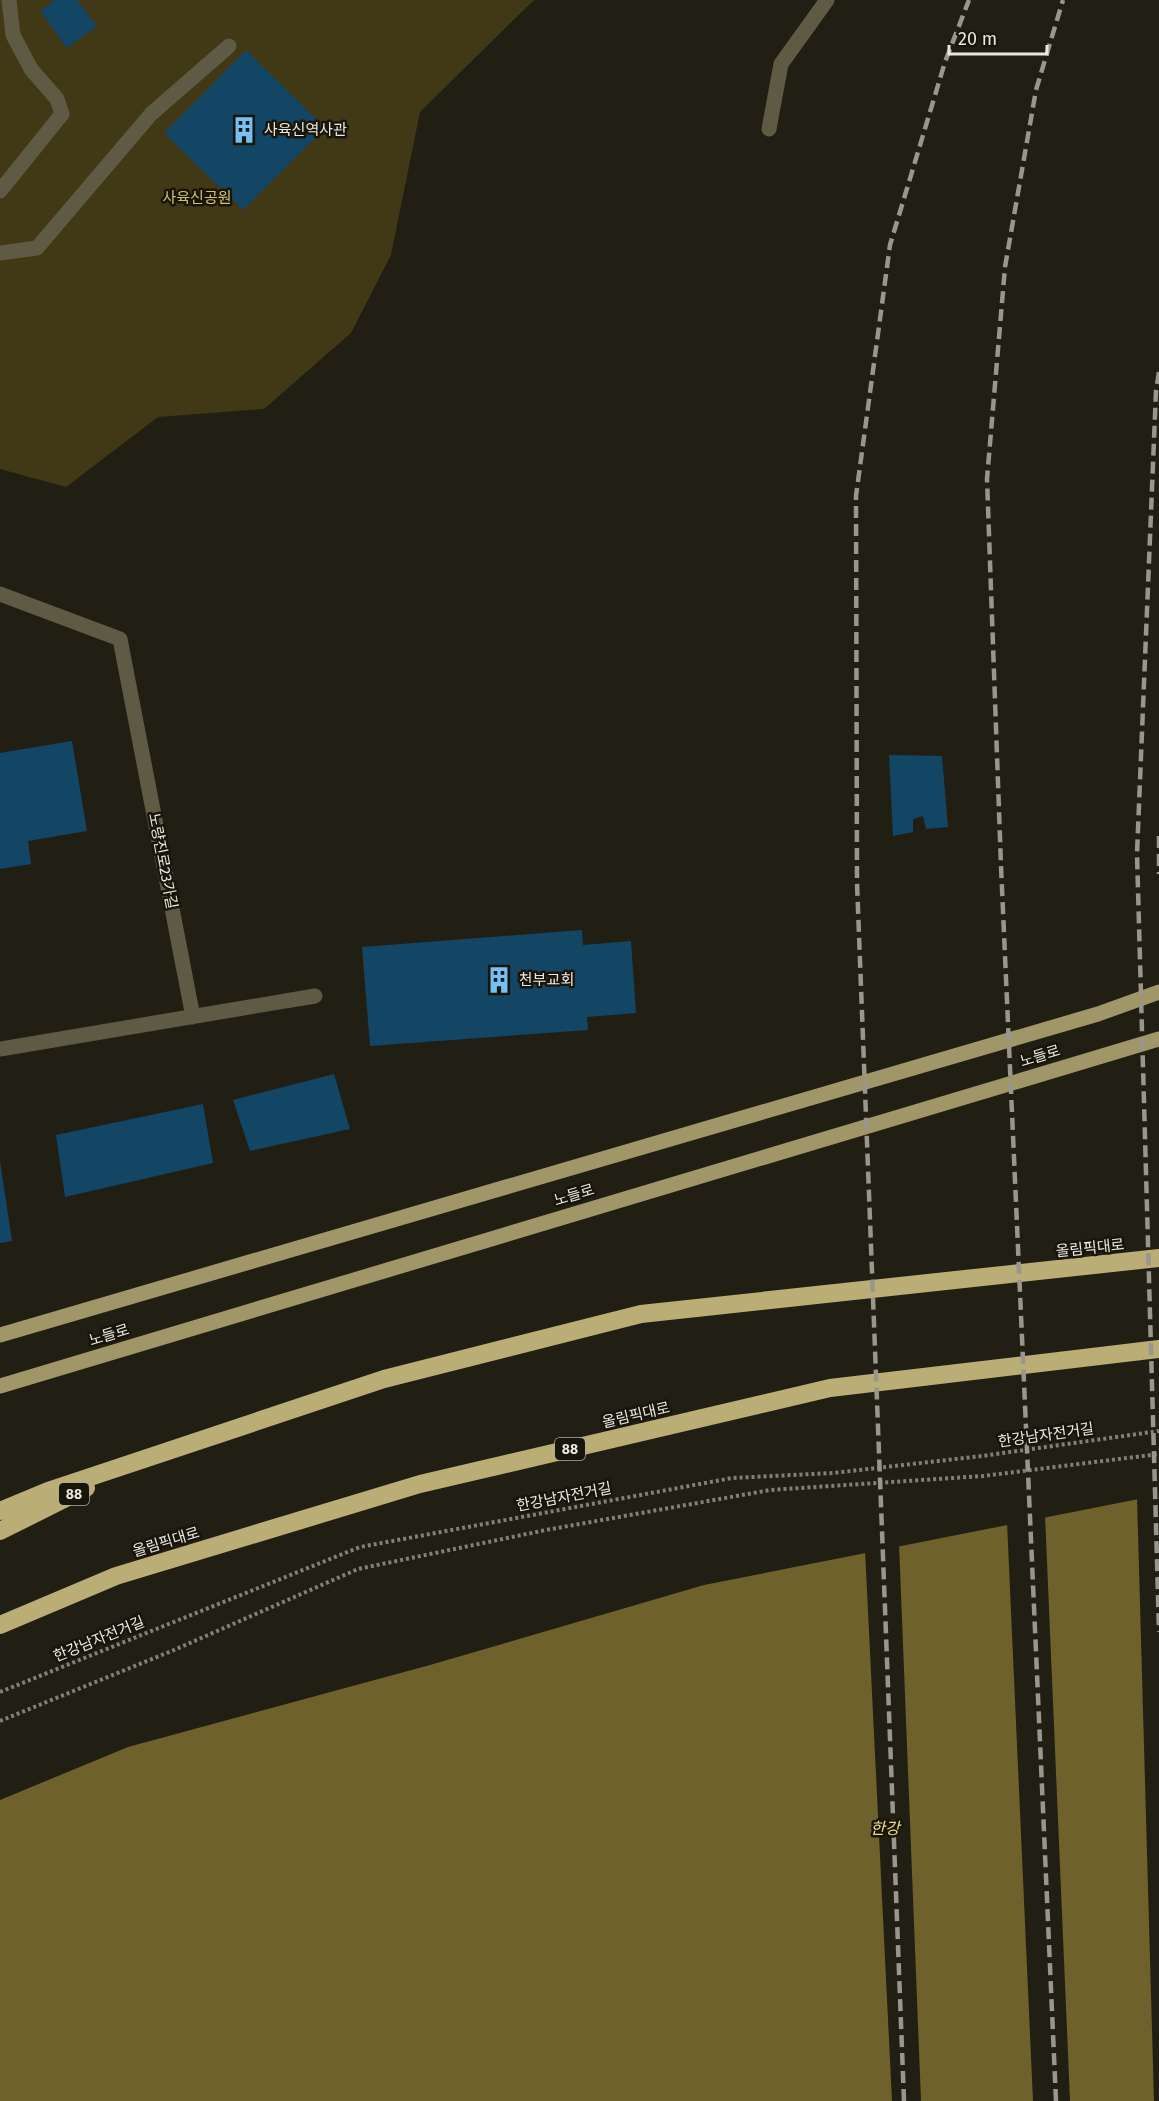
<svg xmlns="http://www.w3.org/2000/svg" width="1159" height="2101" viewBox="0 0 1159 2101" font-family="'Fira Sans','Noto Sans KR',sans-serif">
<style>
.green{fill:#413815}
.water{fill:#6e612b}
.pier{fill:#211f14}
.building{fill:#134565}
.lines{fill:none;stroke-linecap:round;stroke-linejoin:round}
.path{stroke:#828077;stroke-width:4;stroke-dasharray:3 3;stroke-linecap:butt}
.minor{stroke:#5f5a44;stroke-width:15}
.major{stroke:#a19668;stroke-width:15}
.highway{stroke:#bbad76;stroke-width:18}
.rail{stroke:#98968d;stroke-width:4.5;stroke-dasharray:12 6;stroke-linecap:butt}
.labels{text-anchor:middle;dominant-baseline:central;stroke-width:5;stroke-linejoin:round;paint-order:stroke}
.shield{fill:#18150b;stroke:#aba9a1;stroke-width:1.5}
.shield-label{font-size:14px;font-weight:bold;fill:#eae8e1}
.poi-label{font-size:15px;fill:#eae8e1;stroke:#18150b;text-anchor:start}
.park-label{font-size:15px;fill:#d4c06e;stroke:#18150b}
.street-label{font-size:15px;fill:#eae8e1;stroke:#18150b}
.water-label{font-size:16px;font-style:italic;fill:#f0dc89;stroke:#18150b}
</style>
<rect width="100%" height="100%" fill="#211f14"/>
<path class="green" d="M0,0H534L420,112L391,255L351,333L264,409L158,417L66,487L0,469Z"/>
<path class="water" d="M1159,1495V2101H0V1800L128,1747L430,1665L704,1585Z"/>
<path class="pier" d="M1159,1492V2101H1154L1137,1497Z
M1045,1515L1070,2101H1033L1007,1522Z
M899,1543L921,2101H892L865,1550Z"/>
<path class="building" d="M55,0H77L97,26L67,48L40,11Z
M246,50L325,128L243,210L164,133Z
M72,741L87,831L28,841L31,864L0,869V753Z
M889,755L942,756L948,827L926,829L923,816L913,819V832L893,836Z
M582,930L583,945L631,941L636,1013L587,1017L588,1030L370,1046L362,947Z
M334,1074L350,1129L250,1151L233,1100Z
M203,1104L213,1163L65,1197L56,1135Z
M0,1161L12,1241L0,1243Z"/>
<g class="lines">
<path class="path" d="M0,1692L360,1547L732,1478L833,1473L982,1456L1159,1431
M0,1721L174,1650L358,1569L546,1530L770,1490L983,1476L1159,1454"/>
<path class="minor" d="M769,129L781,64L827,0
M0,191L62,114L57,99L31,69L13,35L9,0
M0,253L37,248L151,114L229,46
M0,594L120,639L193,1017
M0,1049L315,996"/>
<path class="major" d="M0,1335L1098,1014L1159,992
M0,1386L1159,1039"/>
<path class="highway" d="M0,1511L48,1491L384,1379L641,1314L1159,1258
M0,1531L86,1488
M0,1625L116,1576L420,1484L830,1388L1159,1349"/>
<path class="rail" d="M1159,372L1156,391L1137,854L1159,1632
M1159,836V874
M904,2101L857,883L856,496L890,245L945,62L969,0
M1056,2101L1001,866L987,479L1005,267L1036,90L1063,0"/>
</g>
<defs>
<symbol id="building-bare" viewBox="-9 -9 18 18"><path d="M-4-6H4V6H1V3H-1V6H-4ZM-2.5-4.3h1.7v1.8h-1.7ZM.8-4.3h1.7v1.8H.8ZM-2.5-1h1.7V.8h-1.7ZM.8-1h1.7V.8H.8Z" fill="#75c0f6" stroke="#18150b" stroke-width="2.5" paint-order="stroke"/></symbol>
</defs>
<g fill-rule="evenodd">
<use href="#building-bare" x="225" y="111" width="38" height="38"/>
<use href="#building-bare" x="480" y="961" width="38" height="38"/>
</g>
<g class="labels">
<g class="shield">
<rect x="555" y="1438" width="30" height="22" rx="4.5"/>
<rect x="59" y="1483" width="30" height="22" rx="4.5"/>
</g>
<g class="shield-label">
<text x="570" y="1449">88</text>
<text x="74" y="1494">88</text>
</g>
<g class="poi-label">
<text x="264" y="130">사육신역사관</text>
<text x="519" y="980">천부교회</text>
</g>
<g class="park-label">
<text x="197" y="198">사육신공원</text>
</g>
<g class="street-label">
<text transform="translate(163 861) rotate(79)">노량진로23가길</text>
<text transform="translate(1040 1056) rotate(-17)">노들로</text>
<text transform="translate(574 1195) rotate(-17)">노들로</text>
<text transform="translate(1090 1248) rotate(-6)">올림픽대로</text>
<text transform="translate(109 1335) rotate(-17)">노들로</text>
<text transform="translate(636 1415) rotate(-13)">올림픽대로</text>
<text transform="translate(1046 1435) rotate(-8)">한강남자전거길</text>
<text transform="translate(564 1497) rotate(-11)">한강남자전거길</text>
<text transform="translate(166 1542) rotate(-17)">올림픽대로</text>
<text transform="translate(99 1639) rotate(-22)">한강남자전거길</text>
</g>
<g class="water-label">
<text x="885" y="1828">한강</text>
</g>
</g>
<path d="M949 45v9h98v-9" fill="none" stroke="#eae8e1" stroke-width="3"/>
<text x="958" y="45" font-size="18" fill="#eae8e1" stroke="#18150b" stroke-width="4.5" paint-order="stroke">20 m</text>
</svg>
